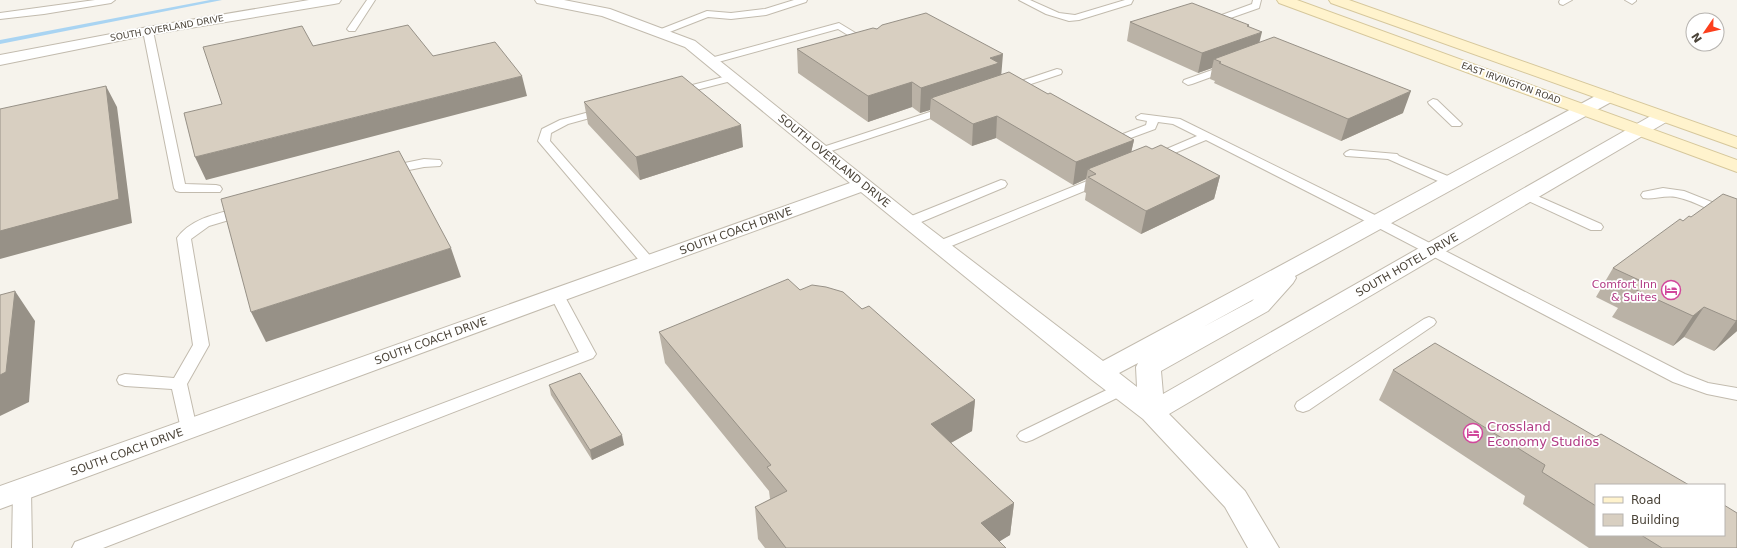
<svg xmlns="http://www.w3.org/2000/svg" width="1737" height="548" viewBox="0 0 1737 548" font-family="'DejaVu Sans',sans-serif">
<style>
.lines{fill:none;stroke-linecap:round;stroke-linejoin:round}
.stream{fill:#a9d4f2;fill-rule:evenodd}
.lane-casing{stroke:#c2bbae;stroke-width:2}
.street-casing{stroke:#c2bbae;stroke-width:2}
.secondary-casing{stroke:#d6c79b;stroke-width:2}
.lane{fill:#fff;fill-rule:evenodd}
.street{fill:#fff;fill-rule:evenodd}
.secondary{fill:#fff3cd;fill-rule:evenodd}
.wall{fill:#bab2a6}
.shaded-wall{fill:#979187}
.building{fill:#d8cfc1;stroke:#979187}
.labels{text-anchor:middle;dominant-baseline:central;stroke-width:3.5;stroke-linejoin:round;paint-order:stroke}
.far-street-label{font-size:9px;fill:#4b4439;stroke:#fff}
.street-label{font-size:11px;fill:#4b4439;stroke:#fff}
.hotel-label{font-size:11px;fill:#b23c85;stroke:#fff;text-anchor:end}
.near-hotel-label{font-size:13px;fill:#b23c85;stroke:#fff;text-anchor:start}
</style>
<rect width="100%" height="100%" fill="#f6f3ec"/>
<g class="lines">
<path class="stream" d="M210,0H222L0,44V40Z"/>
<defs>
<path id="lane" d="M95,0H115L111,3L44,14L0,19V13Z
M367,0H375L355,31H349L347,29Z
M794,0H807L806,2L766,15L731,19L708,17L662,35L659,36L654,33L656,31L707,11L731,13L765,9Z
M1019,0H1030L1059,13L1075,15L1125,0H1133L1131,4L1079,20L1069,21L1046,14Z
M1253,0H1261L1259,8L1222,21L1217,18L1219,16L1252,4Z
M1560,0H1572L1563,5L1560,4L1559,2Z
M1625,0H1636V1L1632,4Z
M839,23L872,43L870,45H864L838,29L711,64L706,61L707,59Z
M148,28L153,31L185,184L216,185L220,186L222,189L220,192H180L176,191L174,188L143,31Z
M1229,64L1234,67L1233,69L1192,84L1188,85L1183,82L1184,80Z
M1057,69L1061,70L1062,72L1061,74L1010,91L1005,88L1006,86Z
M731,75L736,78L735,80L677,95L672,92L673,90Z
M1433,99L1437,100L1460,122L1462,124L1460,126H1452L1429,104L1428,102Z
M948,106L952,107L953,109L952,111L825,153H817L815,151L817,149Z
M604,108L609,111L608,113L568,124L551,133L550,141L653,259L655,262L653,265H643L538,141L542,129L560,120Z
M1141,114L1180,119L1383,219L1685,374L1708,383L1737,388V400L1707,394L1673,382L1373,225L1206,140L1158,160H1150L1148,158L1150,156L1197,136L1173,124L1158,122L1155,129L1117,143L1107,139L1105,137L1107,135L1111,134L1118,136L1146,125L1147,121L1137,119L1136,117Z
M1350,150L1397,154L1399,156L1455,179L1457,182L1455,185H1447L1388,159L1346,156L1344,154L1346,152Z
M424,159L440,160L442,163L440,166L424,167L389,174L385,173L383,170L385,167Z
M1102,175L1106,176L1108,179L1106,182L944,249H934L932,246L934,243Z
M1001,180L1005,181L1007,184L1005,187L914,225H904L902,222L904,219Z
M1663,188L1684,191L1737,212V220C1716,215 1697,201 1676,197C1664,195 1652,200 1643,198L1641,195L1643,192Z
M1526,191L1601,224L1603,227L1601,230H1591L1522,198L1520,195L1522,192Z
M244,207L249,208L250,211L249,214L209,226L191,239L209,345L187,384L197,429L195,433L189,435L183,433L181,429L172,389L125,386L119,384L117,380L119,376L125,374L174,378L193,345L177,238C192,217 221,213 244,207Z
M557,291L562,292L564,295L596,354L593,358L103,548H72L75,542L579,352L550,295L552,292Z
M1429,317L1434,319L1436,322L1434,325L1309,410L1303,412L1297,410L1295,406L1297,402L1424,319Z
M1121,383L1127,385L1129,389L1127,393L1032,440L1026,442L1020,440L1017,436L1020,432Z
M22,483L28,485L31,490L32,548H12L13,490L16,485Z"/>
<path id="street" d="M309,0H341L339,3L334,4L148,35L0,65V55L148,27Z
M535,0H564L610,9L695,41L916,218L1103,361L1601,93L1607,92L1613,93L1615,97L1613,101L1295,276L1296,278L1293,283L1268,311L1161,371L1163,394L1656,113L1662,112L1668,113L1671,117L1668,121L1169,414L1245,491L1279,548H1248L1225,507L1143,419L1091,379L861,192L565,300L0,509V486L850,183L685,47L602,16L537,3ZM1254,299L1252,301L1203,327ZM1138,363L1136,367L1137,387L1119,373Z"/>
<path id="secondary" d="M1277,0H1297L1737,160V172L1279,3Z
M1329,0H1349L1737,137V148L1331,3Z"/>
</defs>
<use href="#lane" class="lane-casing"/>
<use href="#street" class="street-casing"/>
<use href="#secondary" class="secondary-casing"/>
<use href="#lane" class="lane"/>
<use href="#street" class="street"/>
<use href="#secondary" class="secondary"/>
</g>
<path class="wall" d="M1130,22L1249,25V27L1259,42L1403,113L1341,141L1214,83L1215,81L1210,79L1212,68L1198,73L1127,41Z
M797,49L1001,75L1048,94L1134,140L1131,152L1152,149L1220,176L1214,199L1141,234L1085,200L1086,193L1084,192L1086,179L1073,185L996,138L972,146L930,119V110L920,113L912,107L868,122L798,73Z
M584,102L743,147L640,180L588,124Z
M1737,199V331L1714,351L1684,337L1673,346L1612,317L1618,308L1596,297L1613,268L1683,221Z
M800,290L862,309L975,400L972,431L951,443L1014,503L1010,535L999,541L1006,548H765L758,539L755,507L770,499L769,491L665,363L659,332Z
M1393,370L1596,485V535H1724L1737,548H1589L1523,504L1525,496L1379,400Z
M549,385L624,445L592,460L551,395Z"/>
<path class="shaded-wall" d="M1249,25L1246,38L1262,32L1257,52L1221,62L1214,59L1212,68L1198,73L1202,53Z
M1003,54L1001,78L931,98L930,110L920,113L921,88L990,58Z
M522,76L527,96L206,180L195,157Z
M912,82V107L868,122V96Z
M106,86L117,107L132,223L0,259V231Z
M1411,91L1403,113L1341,141L1348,119Z
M997,116L996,138L972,146L973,124Z
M741,125L743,147L640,180L636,157Z
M1134,140L1129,162L1096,174L1088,169L1086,179L1073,185L1076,162Z
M1220,176L1214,199L1141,234L1146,211Z
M451,248L461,277L266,342L251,312Z
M15,291L35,321L29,402L0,416V375Z
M1704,307L1684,337L1673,346L1693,316Z
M1737,320V331L1714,351L1736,321Z
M975,400L972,431L929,455L931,424Z
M622,435L624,445L592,460L590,450Z
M1014,503L1010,535L989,548L981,523Z"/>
<path class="building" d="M1192,3L1249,25L1247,26L1262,32L1202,53L1130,22Z
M926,13L1003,54L990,58L999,63L921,88L912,82L868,96L797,49L873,28L877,29L882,25Z
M408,25L433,56L495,42L522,76L195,157L184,113L222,104L203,47L302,26L313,46Z
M1274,37L1411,91L1348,119L1219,63L1221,62L1214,59Z
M1009,72L1048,94L1050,93L1134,140L1076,162L997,116L973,124L931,98Z
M682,76L741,125L636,157L584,102Z
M106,86L119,199L0,231V109Z
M1161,145L1220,176L1146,211L1088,177L1096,174L1088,169L1146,146L1152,149Z
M399,151L451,248L251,312L221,199Z
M1723,194L1737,199V320L1736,321L1704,307L1693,316L1630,287L1639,280L1613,268L1680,219L1683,221L1689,216L1691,217Z
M788,279L800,290L812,285L826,287L843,292L862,309L869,306L975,400L931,424L1014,503L981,523L1006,548H786L755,507L787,491L767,467L771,465L659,332Z
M15,291L6,372L0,375V295Z
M1435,343L1596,437L1601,434L1689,485H1596V506L1542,472L1545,465L1393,370Z
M580,373L622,435L590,450L549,385Z
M1724,505L1737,513V548H1662L1641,535H1724Z"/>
<defs>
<symbol id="hotel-ring" viewBox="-11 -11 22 22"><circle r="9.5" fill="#fff" stroke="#d1479c" stroke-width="1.5"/><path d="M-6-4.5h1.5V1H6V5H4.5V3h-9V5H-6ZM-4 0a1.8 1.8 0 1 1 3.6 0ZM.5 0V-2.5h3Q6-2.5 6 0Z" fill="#d1479c"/></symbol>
</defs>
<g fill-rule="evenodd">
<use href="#hotel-ring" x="1660" y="279" width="22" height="22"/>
<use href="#hotel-ring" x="1462" y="422" width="22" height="22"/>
</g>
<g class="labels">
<g class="far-street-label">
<text transform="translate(167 28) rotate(-10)">SOUTH OVERLAND DRIVE</text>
<text transform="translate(1511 83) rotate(20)">EAST IRVINGTON ROAD</text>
</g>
<g class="street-label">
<text transform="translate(834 161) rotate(39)">SOUTH OVERLAND DRIVE</text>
<text transform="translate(736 231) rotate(-20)">SOUTH COACH DRIVE</text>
<text transform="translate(1407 265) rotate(-30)">SOUTH HOTEL DRIVE</text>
<text transform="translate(431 341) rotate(-20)">SOUTH COACH DRIVE</text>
<text transform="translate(127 452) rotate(-20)">SOUTH COACH DRIVE</text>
</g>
<g class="hotel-label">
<text x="1657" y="284">Comfort Inn<tspan x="1657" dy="13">&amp; Suites</tspan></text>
</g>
<g class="near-hotel-label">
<text x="1487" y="426">Crossland<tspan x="1487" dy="15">Economy Studios</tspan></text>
</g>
</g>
<rect x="1595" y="484" width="130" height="52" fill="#ffffff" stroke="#b7b4b0"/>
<rect x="1603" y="497" width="20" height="6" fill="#fff3cd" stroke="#b7b4b0"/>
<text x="1631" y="504" font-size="12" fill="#4b4439">Road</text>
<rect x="1603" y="514" width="20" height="12" fill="#d8cfc1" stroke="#b7b4b0"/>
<text x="1631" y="524" font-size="12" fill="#4b4439">Building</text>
<g transform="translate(1705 32) rotate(236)"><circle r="19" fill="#ffffff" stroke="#b7b4b0"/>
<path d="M0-3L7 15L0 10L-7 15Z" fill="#fc3f1d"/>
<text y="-6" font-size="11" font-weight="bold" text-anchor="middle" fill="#4b4439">N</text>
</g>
</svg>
